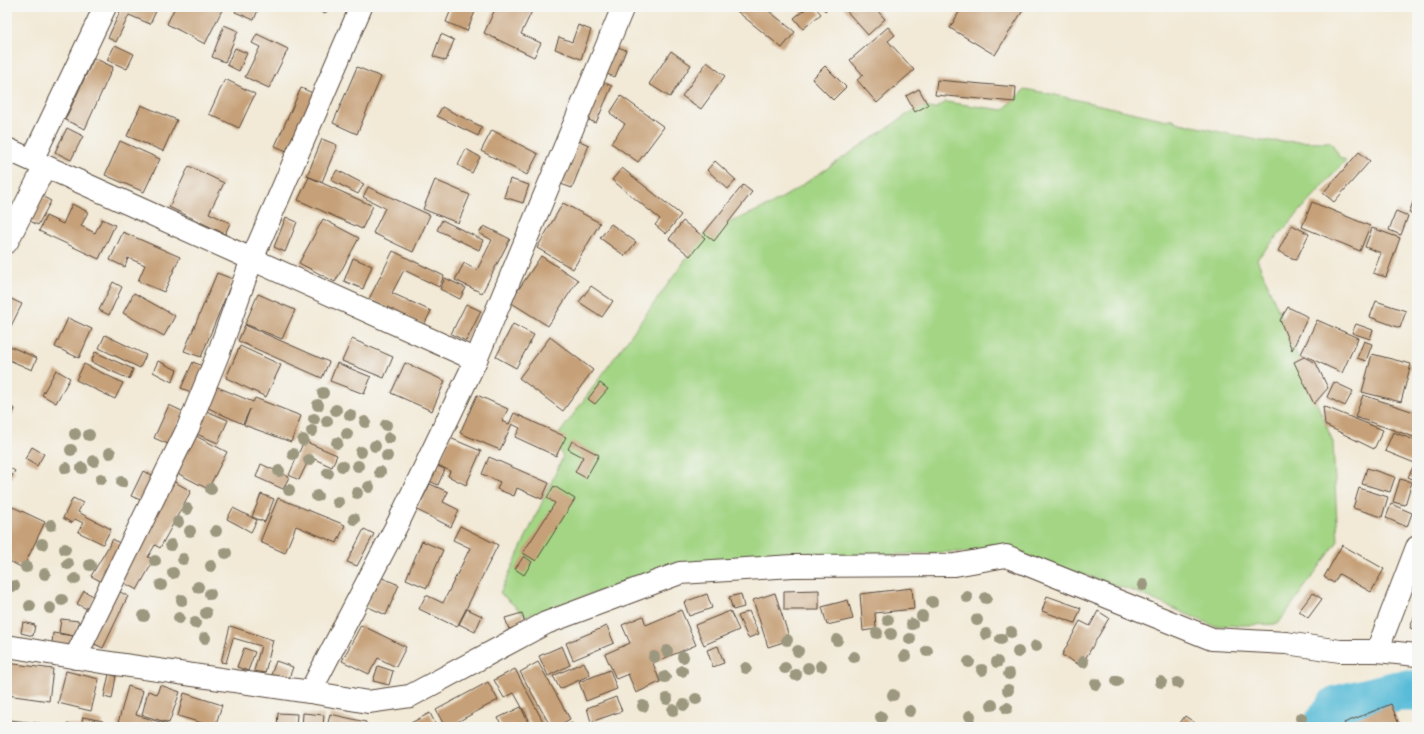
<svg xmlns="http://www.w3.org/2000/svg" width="1424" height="734" viewBox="0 0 1424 734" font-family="'Balsamiq Sans',sans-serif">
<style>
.green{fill:#a3d584;stroke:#6f8051}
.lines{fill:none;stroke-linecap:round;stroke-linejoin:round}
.river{stroke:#59bcd8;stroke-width:41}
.building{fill:#c6a078}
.minor-casing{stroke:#56473a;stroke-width:24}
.minor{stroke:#fff;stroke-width:22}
.tree{fill:#9c987f}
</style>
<rect width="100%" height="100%" fill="#f6f6f2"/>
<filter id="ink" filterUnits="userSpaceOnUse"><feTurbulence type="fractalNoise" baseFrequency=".025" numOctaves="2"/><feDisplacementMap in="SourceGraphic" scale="8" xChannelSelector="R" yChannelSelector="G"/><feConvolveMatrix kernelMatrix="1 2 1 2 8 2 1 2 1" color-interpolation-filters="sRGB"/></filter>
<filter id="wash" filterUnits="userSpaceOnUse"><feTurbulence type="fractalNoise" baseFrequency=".012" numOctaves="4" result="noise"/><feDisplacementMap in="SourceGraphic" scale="16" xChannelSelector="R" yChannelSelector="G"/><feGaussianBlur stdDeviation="0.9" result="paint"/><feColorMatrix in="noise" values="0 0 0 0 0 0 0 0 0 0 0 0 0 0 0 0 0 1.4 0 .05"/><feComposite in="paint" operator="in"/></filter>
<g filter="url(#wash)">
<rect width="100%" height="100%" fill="#f2e9d6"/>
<path class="green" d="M1025,89L1051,94L1167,120L1170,119L1180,123L1261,141L1331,142L1340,158L1346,160L1257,259L1333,442L1338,541L1278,624L1214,626L1133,591L1015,552H950L677,565L526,616L500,593L563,457L554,441L705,233L770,205L792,192L920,106L935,109L946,102L1003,110Z"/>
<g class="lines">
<path class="river" d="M1322,727L1337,706L1398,691H1417"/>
</g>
<g id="blocks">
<path class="building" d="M122,7H158L150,24L129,15L116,42L108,38Z
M175,7H222L223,8L205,44L167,24Z
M237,7H259L254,20L235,12Z
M311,7H328L325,14Z
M452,7H477L467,31L446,22Z
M496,7H534L521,34L541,43L534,57L484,33Z
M734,7H764L795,32L782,48L733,8Z
M808,7H815L821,14L803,29L794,18Z
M821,7H830L825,11Z
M843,7H874L885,19L868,35Z
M962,7H1025L995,55L950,28Z
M224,25L238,31L225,62L212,57Z
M578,25L591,30L581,59L555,49L559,37L572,42Z
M888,27L895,35L888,41L914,70L877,103L857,80L863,75L850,60Z
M257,34L288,49L269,88L245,77L260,47L252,43Z
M441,34L454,40L446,61L433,56Z
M115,45L134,54L127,69L107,60Z
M615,46L626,50L615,77L604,73Z
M235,48L247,53L239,71L227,65Z
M671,51L691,65L670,97L649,84Z
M94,58L113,67L85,129L65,120Z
M707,62L725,76L701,109L682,96Z
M825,66L846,87L833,100L812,79Z
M357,67L381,77L357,134L333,123Z
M225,79L255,94L239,128L209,114Z
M937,80L1016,87L1015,102L935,95Z
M600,81L612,86L596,123L584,118Z
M301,88L315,94L289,152L275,146Z
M919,89L928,105L915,112L906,96Z
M621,96L664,127L638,162L611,143L625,124L610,113Z
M141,105L177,120L163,151L127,136Z
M442,107L482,127L478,136L437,116Z
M67,128L83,136L71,160L55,152Z
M492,130L538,154L527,175L481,151Z
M322,139L337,145L322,182L307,176Z
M575,139L589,145L572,188L558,183Z
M120,141L160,159L144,192L105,175Z
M466,149L480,157L472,173L458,165Z
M1359,152L1370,161L1334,202L1323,193Z
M715,161L736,180L728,189L707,170Z
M189,166L224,183L209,213L230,223L225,234L169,207Z
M622,168L681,215L666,234L655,225L660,219L612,180Z
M337,170L364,184L358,194L331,180Z
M309,177L373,206L362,229L298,200Z
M510,179L529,185L523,203L504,197Z
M435,180L470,195L458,223L423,209Z
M743,185L752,192L714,241L704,233Z
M368,187L430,215L413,252L373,233L385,208L363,197Z
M42,196L51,201L38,225L28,220Z
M1312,202L1370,226L1360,251L1302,227Z
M1413,202L1417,203V217L1409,213Z
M563,203L600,223L573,269L537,248Z
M72,204L88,212L81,226L95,233L102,219L115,225L99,259L39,231L46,216L63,224Z
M1396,211L1408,216L1401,235L1389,230Z
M286,217L297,222L285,252L274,247Z
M323,219L359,238L335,282L299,263Z
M442,220L483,240L479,250L437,230Z
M683,221L705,238L690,256L669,239Z
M611,224L636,242L625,256L600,238Z
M1292,225L1309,234L1296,260L1278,251Z
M484,226L510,239L482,293L455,280L464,263L477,270L492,240L479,233Z
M1372,228L1400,238L1386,277L1373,273L1381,253L1365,247Z
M123,232L180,257L164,292L138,281L145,265L128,258L125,267L110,260Z
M393,251L444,276L439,287L404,270L392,293L431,311L424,325L369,299Z
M541,256L578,280L548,326L510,302Z
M353,258L372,266L363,289L344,281Z
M217,273L233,279L201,357L184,351Z
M445,278L466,288L460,299L440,289Z
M113,282L122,287L109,315L99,310Z
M591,286L613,301L602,317L579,302Z
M134,293L175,316L164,336L123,313Z
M258,294L295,310L282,339L245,324Z
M7,297L22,304L11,326L7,324Z
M1376,301L1406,311L1400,328L1370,317Z
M466,304L481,311L466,341L451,334Z
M1288,307L1308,317L1292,350L1280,320Z
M68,318L92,329L79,358L55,347Z
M1317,320L1358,338L1342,373L1301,354Z
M513,324L534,335L516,368L496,357Z
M1356,324L1373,330L1370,339L1352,333Z
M245,325L329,362L322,378L238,341Z
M105,335L146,355L140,368L99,348Z
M550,337L593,370L563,411L519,378Z
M352,339L393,357L384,378L342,361Z
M1364,341L1372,344L1366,361L1357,358Z
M7,345L37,358L32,370L7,359Z
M240,346L281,365L266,397L226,378Z
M95,352L133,369L129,379L91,362Z
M1372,354L1411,364L1401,402L1362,392Z
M1304,357L1316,363L1328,388L1314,404L1294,362Z
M158,361L177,370L172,382L153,372Z
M193,362L210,369L198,395L181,388Z
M337,363L371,377L364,394L330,381Z
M405,363L445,381L432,411L391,393Z
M84,364L123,383L115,399L76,380Z
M56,370L70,378L56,403L42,395Z
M1334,382L1353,391L1345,406L1327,397Z
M600,383L608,389L595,404L588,399Z
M215,386L253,402L255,398L301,416L291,442L244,425L250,409L243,424L206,407Z
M477,395L508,409L502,421L509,424L514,413L566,437L556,456L515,437L520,428L512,424L500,450L460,433Z
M1363,395L1417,413V438L1355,417Z
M7,405L15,409L7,426Z
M169,405L184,412L168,444L154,438Z
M1323,406L1383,430L1374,449L1325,425Z
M204,410L228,420L218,443L194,433Z
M1393,432L1417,441V464L1385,451Z
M194,435L227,452L208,489L175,472Z
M450,438L481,451L466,485L448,476L450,471L438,465Z
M304,441L337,455L332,467L310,457L299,480L289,475Z
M572,441L599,455L586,478L575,472L583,457L568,449Z
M32,447L44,454L37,466L25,459Z
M489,457L549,483L542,499L517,488L514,496L497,489L500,482L482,474Z
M430,463L445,469L438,485L423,478Z
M261,464L289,477L283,489L256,477Z
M7,466L15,471L7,484Z
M1413,467L1417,468V481L1408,477Z
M1367,468L1395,477L1390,492L1362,484Z
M143,471L157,477L145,502L131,496Z
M1400,479L1412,482L1405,505L1393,502Z
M171,480L191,491L160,548L155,545L148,557L154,560L137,590L117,579Z
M430,484L448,492L443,502L459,510L451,527L417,510Z
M554,486L575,499L536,561L523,553L555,503L547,498Z
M1359,488L1388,497L1382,517L1353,508Z
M261,494L274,499L265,522L252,517Z
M73,498L83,503L78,512L111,529L103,544L78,532L83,523L75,519L72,523L63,518Z
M278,498L345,525L337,543L296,526L285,553L260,542Z
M1391,504L1412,513L1407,527L1386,518Z
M13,507L45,522L23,568L7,560V520Z
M233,508L257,520L251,532L227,519Z
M460,526L498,545L457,627L419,609L426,595L443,603L470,548L453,540Z
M364,529L374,534L357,566L347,562Z
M113,539L124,546L102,582L91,576Z
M422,541L443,550L427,588L406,579Z
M1342,545L1384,569L1371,592L1339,574L1334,583L1324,577Z
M524,556L532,562L524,575L515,569Z
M380,577L399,585L386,615L366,606Z
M912,588L914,609L875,613L876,629L863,631L860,594Z
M114,589L128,596L103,648L90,642Z
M819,590V610H784V591Z
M84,591L95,597L89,610L77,604Z
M775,593L790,640L768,647L753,600Z
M1313,593L1322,599L1308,618L1299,611Z
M707,594L712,608L689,616L684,602Z
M741,594L744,607L733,610L729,597Z
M1047,596L1081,608L1075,623L1042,611Z
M848,600L853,619L827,625L822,607Z
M467,609L482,616L475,632L459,624Z
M1417,609V630L1410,628Z
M681,610L696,645L653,663L660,682L636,693L628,674L616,679L605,654L630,643L622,625L643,616L646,625Z
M730,611L739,630L704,645L695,625Z
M749,611L759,634L748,638L738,616Z
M1098,611L1109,618L1081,666L1062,655L1080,621L1090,626Z
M522,613L525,624L509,629L505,618Z
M61,619L79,621L74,648L52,644L53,633L74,636L59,633Z
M23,622L35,625L33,636L21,633Z
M361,625L406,647L396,667L378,658L369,674L342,661Z
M230,626L273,640L265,673L254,671L261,646L233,638L226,663L221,662Z
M607,626L614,643L573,660L566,643Z
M562,646L570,665L548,676L539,656Z
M718,646L724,663L713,667L707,650Z
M244,648L255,652L248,671L237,667Z
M276,661L293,667L288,681L271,675Z
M538,662L570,719L556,727H551L520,672Z
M584,662L590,675L560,689L553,676Z
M7,663L53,669L49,701L7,695Z
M378,666L393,671L389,685L373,681Z
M515,669L546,727H533L514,693L504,698L494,680Z
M610,670L617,689L586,701L579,682Z
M66,671L99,679L91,711L58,703Z
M109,674L116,676L112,699L104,697Z
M488,682L498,700L448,727H445L436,710Z
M160,685L180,692L169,723L142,715L148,691L157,694Z
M128,686L143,691L136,715L167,724V727H117Z
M184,693L222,705L215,727L178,716Z
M616,697L622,711L591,722L587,708Z
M1391,704L1400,727H1346L1344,723Z
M521,707L530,727H502L498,718Z
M278,713L297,714L296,727H277Z
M303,713L324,715L323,727H302Z
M430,713L437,727H403Z
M330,714L366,722L365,727H327Z
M1185,716L1201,727L1178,726Z
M83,717L103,721L102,727H66L67,724L81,726Z
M10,720L46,724L45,727H9Z
M572,723L574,727H561Z"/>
</g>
</g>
<g filter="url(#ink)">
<use href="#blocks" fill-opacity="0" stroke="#56473a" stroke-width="1"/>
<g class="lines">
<defs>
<path id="minor" d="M7,149L476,360
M32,160L105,7
M7,242L45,166
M7,646L96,661L310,692L368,702L410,696L546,623L680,573L793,566L955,565L1006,556L1212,639L1286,643L1340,651H1377L1417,655
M1377,651L1417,547
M75,658L188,428L220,349L252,259L361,7
M310,692L399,521L476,360L623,7"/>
</defs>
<use href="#minor" class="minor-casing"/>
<use href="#minor" class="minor"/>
</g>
<g class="tree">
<circle cx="323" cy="393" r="6"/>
<circle cx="318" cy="405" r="6"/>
<circle cx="336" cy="410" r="6"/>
<circle cx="350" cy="415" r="6"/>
<circle cx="314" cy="419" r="6"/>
<circle cx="327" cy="421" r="6"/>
<circle cx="365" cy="422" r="6"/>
<circle cx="386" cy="425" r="6"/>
<circle cx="312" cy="431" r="6"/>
<circle cx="75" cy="434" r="6"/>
<circle cx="347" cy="434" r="6"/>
<circle cx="89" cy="435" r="6"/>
<circle cx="389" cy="438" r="6"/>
<circle cx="303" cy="440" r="6"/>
<circle cx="337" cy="443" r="6"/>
<circle cx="375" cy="446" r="6"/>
<circle cx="71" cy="450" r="6"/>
<circle cx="361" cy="452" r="6"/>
<circle cx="110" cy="453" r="6"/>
<circle cx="293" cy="454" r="6"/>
<circle cx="387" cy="456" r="6"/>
<circle cx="309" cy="460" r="6"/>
<circle cx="94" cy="461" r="6"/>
<circle cx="342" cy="466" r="6"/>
<circle cx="358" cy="466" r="6"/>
<circle cx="66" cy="468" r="6"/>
<circle cx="82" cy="468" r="6"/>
<circle cx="279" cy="471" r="6"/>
<circle cx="380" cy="472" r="6"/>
<circle cx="328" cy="473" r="6"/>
<circle cx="101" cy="479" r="6"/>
<circle cx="122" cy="482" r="6"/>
<circle cx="369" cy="487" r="6"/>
<circle cx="211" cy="489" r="6"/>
<circle cx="289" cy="490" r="6"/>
<circle cx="357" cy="493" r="6"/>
<circle cx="317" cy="496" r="6"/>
<circle cx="338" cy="502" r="6"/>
<circle cx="187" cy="509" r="6"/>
<circle cx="354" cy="519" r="6"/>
<circle cx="178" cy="522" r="6"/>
<circle cx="51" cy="525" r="6"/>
<circle cx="190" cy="531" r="6"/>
<circle cx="216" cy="531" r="6"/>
<circle cx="42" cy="544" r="6"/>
<circle cx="171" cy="545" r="6"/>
<circle cx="65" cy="549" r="6"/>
<circle cx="226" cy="553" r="6"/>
<circle cx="183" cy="559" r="6"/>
<circle cx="155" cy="561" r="6"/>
<circle cx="68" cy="564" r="6"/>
<circle cx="90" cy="565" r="6"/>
<circle cx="211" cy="566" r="6"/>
<circle cx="26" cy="567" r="6"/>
<circle cx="173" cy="573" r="6"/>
<circle cx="45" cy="574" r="6"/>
<circle cx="75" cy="579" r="6"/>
<circle cx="161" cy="585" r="6"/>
<circle cx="1143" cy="585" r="6"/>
<circle cx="14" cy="586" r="6"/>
<circle cx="198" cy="587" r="6"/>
<circle cx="210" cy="594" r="6"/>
<circle cx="967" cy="597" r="6"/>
<circle cx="986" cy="598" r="6"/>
<circle cx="62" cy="600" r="6"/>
<circle cx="182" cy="600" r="6"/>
<circle cx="932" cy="602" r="6"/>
<circle cx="30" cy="606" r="6"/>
<circle cx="50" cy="608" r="6"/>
<circle cx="206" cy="613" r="6"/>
<circle cx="144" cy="616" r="6"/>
<circle cx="922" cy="616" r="6"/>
<circle cx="179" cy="618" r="6"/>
<circle cx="888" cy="620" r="6"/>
<circle cx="977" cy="620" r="6"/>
<circle cx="195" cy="623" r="6"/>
<circle cx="912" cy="624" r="6"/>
<circle cx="1011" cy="632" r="6"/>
<circle cx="877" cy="633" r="6"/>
<circle cx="891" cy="634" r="6"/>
<circle cx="986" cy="634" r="6"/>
<circle cx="205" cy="638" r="6"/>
<circle cx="910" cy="639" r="6"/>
<circle cx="1001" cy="639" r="6"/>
<circle cx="787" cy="640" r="6"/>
<circle cx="837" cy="640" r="6"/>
<circle cx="1036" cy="646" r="6"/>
<circle cx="667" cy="651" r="6"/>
<circle cx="798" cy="651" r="6"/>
<circle cx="927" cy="651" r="6"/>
<circle cx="1018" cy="652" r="6"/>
<circle cx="905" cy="656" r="6"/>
<circle cx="654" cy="657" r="6"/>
<circle cx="683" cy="657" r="6"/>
<circle cx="854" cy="657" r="6"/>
<circle cx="969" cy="662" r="6"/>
<circle cx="997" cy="662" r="6"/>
<circle cx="1083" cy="662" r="6"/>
<circle cx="821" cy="666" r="6"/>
<circle cx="746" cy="668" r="6"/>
<circle cx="785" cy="668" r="6"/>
<circle cx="808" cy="668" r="6"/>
<circle cx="982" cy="670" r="6"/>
<circle cx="682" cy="671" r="6"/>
<circle cx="1009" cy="674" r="6"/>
<circle cx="796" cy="675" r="6"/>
<circle cx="665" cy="677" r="6"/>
<circle cx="1117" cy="681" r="6"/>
<circle cx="1161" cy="682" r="6"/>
<circle cx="1178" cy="683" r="6"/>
<circle cx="1096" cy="684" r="6"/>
<circle cx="1008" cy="690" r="6"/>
<circle cx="893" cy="695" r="6"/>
<circle cx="667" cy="699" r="6"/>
<circle cx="696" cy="699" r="6"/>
<circle cx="684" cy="705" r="6"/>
<circle cx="992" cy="705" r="6"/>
<circle cx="643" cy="706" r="6"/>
<circle cx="1007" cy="708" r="6"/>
<circle cx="673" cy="710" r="6"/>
<circle cx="910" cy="711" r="6"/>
<circle cx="970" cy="716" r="6"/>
<circle cx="881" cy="717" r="6"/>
<circle cx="1301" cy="718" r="6"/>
</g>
</g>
<rect width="1424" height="734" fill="none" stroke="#f6f6f2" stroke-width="24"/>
</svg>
